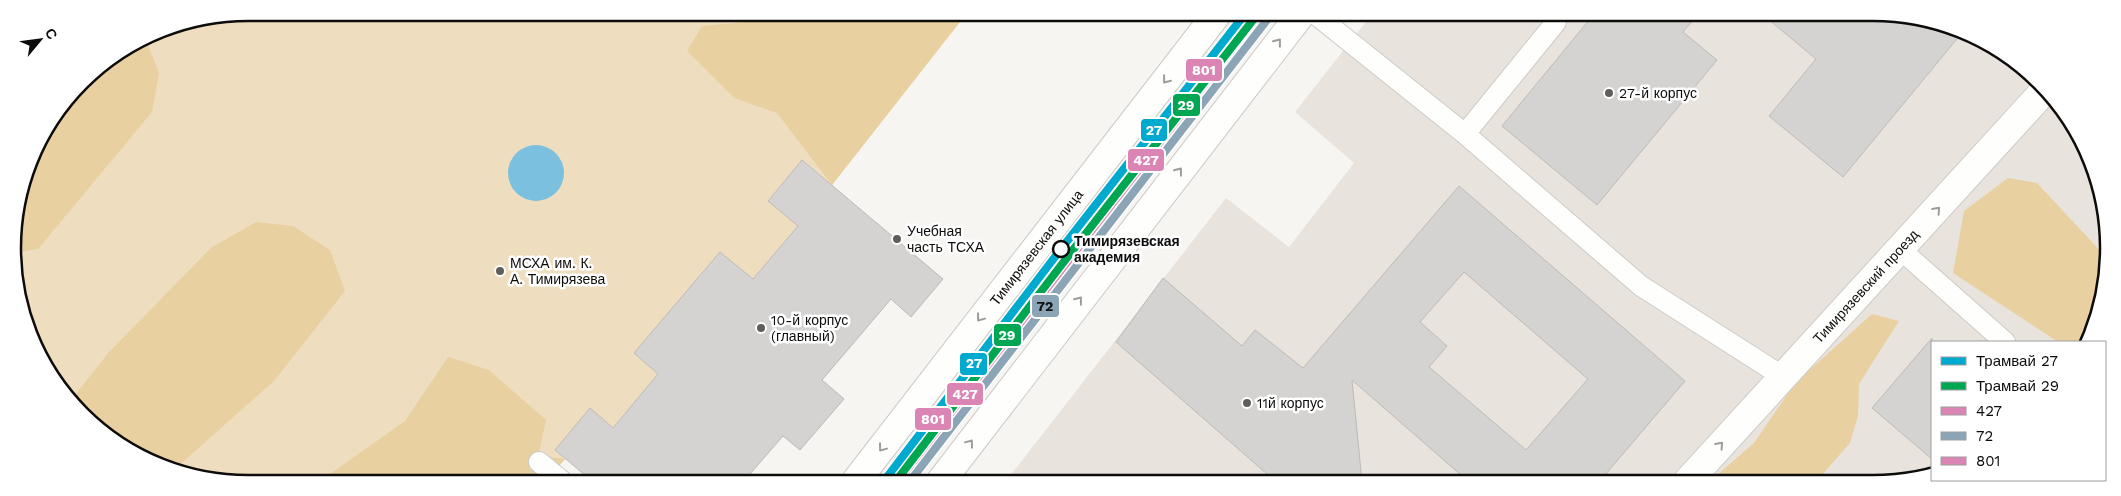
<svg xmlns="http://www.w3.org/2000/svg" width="2121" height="496" viewBox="0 0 2121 496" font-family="'Work Sans',sans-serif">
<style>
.built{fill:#e8e4dd}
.green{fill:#eedebf}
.forest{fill:#e8d0a1}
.water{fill:#7cc0df}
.building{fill:#d5d3d1;stroke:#bcbab8;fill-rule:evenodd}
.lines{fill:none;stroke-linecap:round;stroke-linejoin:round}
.service-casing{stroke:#cccac8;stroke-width:22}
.minor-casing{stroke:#cccac8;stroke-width:30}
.secondary-casing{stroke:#cccac8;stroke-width:30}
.service{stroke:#fefefd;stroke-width:20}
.minor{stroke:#fefefd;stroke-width:28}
.secondary{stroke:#fefefd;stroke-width:28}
.bus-1-casing{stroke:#fff;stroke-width:11}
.bus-2-casing{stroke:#fff;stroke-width:11}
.bus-3-casing{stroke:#fff;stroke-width:11}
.bus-1{stroke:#db85b4;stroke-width:8}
.bus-2{stroke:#8ca5b6;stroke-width:8}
.bus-3{stroke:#db85b4;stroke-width:8}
.tram-1-casing{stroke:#fff;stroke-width:11}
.tram-2-casing{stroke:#fff;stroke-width:11}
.tram-1{stroke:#00a9ce;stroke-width:8}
.tram-2{stroke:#00a651;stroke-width:8}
.oneway{stroke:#9e9d9c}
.poi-dot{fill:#5f5e5c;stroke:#fff;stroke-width:2}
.stop-dot{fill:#fff;stroke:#0d0c0b;stroke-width:2.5}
.labels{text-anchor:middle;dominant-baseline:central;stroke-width:5;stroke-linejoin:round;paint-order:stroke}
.poi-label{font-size:14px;fill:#0d0c0b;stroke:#fff;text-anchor:start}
.stop-label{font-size:14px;font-weight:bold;fill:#0d0c0b;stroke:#fff;text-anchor:start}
.street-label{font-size:14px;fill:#0d0c0b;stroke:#fff}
.rim{fill:none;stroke:#0d0c0b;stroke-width:2.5}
.line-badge{stroke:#fff;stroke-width:2}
.badge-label{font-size:14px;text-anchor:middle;font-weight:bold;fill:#fff}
.pale-badge-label{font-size:14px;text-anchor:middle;font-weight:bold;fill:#111}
</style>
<rect width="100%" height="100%" fill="#f7f5f2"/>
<path class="built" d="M1372,14H1594L1502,126L1597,204L1716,59L1683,32L1698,14H1762L1816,59L1769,116L1843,177L1961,34L1991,44L2060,105L2101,187L2106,279L2087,342H1932V473L1903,482L1006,481L1226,198L1289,247L1354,163L1295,112Z"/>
<path class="green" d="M248,13H967L832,185L802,160L768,200L798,226L753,279L720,252L635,353L658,374L613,428L590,409L555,450L565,459L546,481H217L131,452L61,392L21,309L13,232L93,71L158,30Z"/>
<path class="forest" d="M784,13H967L832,185L777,113L734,98L687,51L702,26L781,19Z
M145,38L159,73L152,112L38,249L15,253L13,232L37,144L93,71Z
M2008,178L2037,183L2105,256L2106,279L2087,342H2058L1953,273L1964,211Z
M256,222L293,226L330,250L345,291L274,381L176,468L131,452L71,400L109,352L212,247Z
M1872,314L1899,321L1859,384L1858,416L1850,443L1822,475L1812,482H1709L1754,443L1795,383Z
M448,357L489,370L546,420L538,456L565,459L546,481H320L405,421Z"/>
<path class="water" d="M508 173a28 28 0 1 1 56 0a28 28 0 1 1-56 0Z"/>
<path class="building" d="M1594,14H1698L1683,32L1717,60L1597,205L1502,126Z
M1762,14L1904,15L1961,34L1843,177L1769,116L1816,59Z
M802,160L943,279L911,317L891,299L822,380L844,399L800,450L783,436L744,481H592L555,450L590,408L613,428L658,374L634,353L720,252L753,279L798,226L768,201Z
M1459,186L1685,381L1599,482H1469L1352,380L1362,482L1275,481L1116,342L1163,278L1242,346L1255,330L1303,368ZM1464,272L1588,379L1526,450L1429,367L1447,346L1420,322Z
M1932,338V459L1872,408Z"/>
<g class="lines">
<defs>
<path id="service" d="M1315,14L1465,134L1641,286L1782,376
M1465,134L1556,22
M1901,250L2005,342
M539,462L562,481
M898,481L1259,14"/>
<g id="minor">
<path id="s1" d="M1687,482L2044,91"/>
</g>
<g id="secondary">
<path id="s2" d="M856,481L1217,14"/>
<path d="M941,481L1301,14"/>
</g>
</defs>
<use href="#service" class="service-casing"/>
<use href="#minor" class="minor-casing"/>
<use href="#secondary" class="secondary-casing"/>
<use href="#service" class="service"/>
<use href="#minor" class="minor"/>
<use href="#secondary" class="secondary"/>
<defs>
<path id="bus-1" d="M898,481L1259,14"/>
<path id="bus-2" d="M910,481L1267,20"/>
<path id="bus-3" d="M890,475L1247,14"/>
</defs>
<use href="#bus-1" class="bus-1-casing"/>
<use href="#bus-2" class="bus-2-casing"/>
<use href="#bus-3" class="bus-3-casing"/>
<use href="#bus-1" class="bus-1"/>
<use href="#bus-2" class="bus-2"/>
<use href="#bus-3" class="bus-3"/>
<defs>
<path id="tram-1" d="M884,481L1061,249L1245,14"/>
<path id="tram-2" d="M896,481L1069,255L1253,20"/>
</defs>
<use href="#tram-1" class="tram-1-casing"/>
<use href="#tram-2" class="tram-2-casing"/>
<use href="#tram-1" class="tram-1"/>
<use href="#tram-2" class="tram-2"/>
</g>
<defs><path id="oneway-chevron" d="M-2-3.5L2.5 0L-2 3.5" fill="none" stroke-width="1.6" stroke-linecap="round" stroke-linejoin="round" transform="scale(1.25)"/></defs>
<g class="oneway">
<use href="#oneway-chevron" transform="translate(1278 42) rotate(-52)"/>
<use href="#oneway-chevron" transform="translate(1166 80) rotate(128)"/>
<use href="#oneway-chevron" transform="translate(1179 171) rotate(-52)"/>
<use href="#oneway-chevron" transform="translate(1937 210) rotate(-48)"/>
<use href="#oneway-chevron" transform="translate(1079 300) rotate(-52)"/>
<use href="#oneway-chevron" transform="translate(980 318) rotate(127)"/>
<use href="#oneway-chevron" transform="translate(970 443) rotate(-53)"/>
<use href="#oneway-chevron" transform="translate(1720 445) rotate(-48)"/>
<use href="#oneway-chevron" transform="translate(882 448) rotate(127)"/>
</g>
<g class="poi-dot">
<circle cx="1609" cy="93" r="5"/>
<circle cx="897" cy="239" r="5"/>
<circle cx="500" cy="271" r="5"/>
<circle cx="761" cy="328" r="5"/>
<circle cx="1247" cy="403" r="5"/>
</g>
<circle class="stop-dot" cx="1061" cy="249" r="8"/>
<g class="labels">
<g class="poi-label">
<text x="1619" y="93">27-й корпус</text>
<text x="907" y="231">Учебная<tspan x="907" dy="16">часть ТСХА</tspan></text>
<text x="510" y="263">МСХА им. К.<tspan x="510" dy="16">А. Тимирязева</tspan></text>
<text x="771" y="320">10-й корпус<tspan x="771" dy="16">(главный)</tspan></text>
<text x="1257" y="403">11й корпус</text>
</g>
<g class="stop-label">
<text x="1074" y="241">Тимирязевская<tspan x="1074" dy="16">академия</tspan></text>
</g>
<g class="street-label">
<text stroke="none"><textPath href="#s2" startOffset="295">Тимирязевская улица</textPath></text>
<text stroke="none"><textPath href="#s1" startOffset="265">Тимирязевский проезд</textPath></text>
</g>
</g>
<path d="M0 0H2121V496H0ZM248 21H1873A227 227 0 0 1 2100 248V248A227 227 0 0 1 1873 475H248A227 227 0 0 1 21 248V248A227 227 0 0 1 248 21Z" fill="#fff" fill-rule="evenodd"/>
<path class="rim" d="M248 21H1873A227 227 0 0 1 2100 248V248A227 227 0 0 1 1873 475H248A227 227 0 0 1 21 248V248A227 227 0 0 1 248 21Z"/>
<g class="line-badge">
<rect x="1185" y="58" width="38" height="24" rx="5" fill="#db85b4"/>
<rect x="1172" y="93" width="29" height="24" rx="5" fill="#00a651"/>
<rect x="1140" y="118" width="28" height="24" rx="5" fill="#00a9ce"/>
<rect x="1127" y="148" width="38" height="24" rx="5" fill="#db85b4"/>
<rect x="1031" y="294" width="29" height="24" rx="5" fill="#8ca5b6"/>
<rect x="993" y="323" width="29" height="24" rx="5" fill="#00a651"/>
<rect x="959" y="352" width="29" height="24" rx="5" fill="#00a9ce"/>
<rect x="946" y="382" width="38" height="24" rx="5" fill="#db85b4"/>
<rect x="914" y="407" width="38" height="24" rx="5" fill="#db85b4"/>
</g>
<g class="badge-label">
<text x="1204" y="75">801</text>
<text x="1186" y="110">29</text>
<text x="1154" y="135">27</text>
<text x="1146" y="165">427</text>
<text x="1007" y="340">29</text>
<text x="974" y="368">27</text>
<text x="965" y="399">427</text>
<text x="933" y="424">801</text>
</g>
<g class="pale-badge-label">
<text x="1045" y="311">72</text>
</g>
<rect x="1931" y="341" width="175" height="140" fill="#ffffff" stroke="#9e9e9d"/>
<rect x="1941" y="357" width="25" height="8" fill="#00a9ce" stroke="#9e9e9d"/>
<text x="1976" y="366" font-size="15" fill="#0d0c0b">Трамвай 27</text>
<rect x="1941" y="382" width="25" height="8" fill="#00a651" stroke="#9e9e9d"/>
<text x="1976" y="391" font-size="15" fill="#0d0c0b">Трамвай 29</text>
<rect x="1941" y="407" width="25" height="8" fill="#db85b4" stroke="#9e9e9d"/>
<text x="1976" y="416" font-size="15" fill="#0d0c0b">427</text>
<rect x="1941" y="432" width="25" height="8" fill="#8ca5b6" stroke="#9e9e9d"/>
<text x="1976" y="441" font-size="15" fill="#0d0c0b">72</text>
<rect x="1941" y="457" width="25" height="8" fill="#db85b4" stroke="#9e9e9d"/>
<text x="1976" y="466" font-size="15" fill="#0d0c0b">801</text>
<g transform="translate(40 40) rotate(61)" stroke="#ffffff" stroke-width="4" paint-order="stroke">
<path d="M0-4L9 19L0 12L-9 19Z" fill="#0d0c0b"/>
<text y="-8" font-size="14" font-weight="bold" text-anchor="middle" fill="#0d0c0b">С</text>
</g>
</svg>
